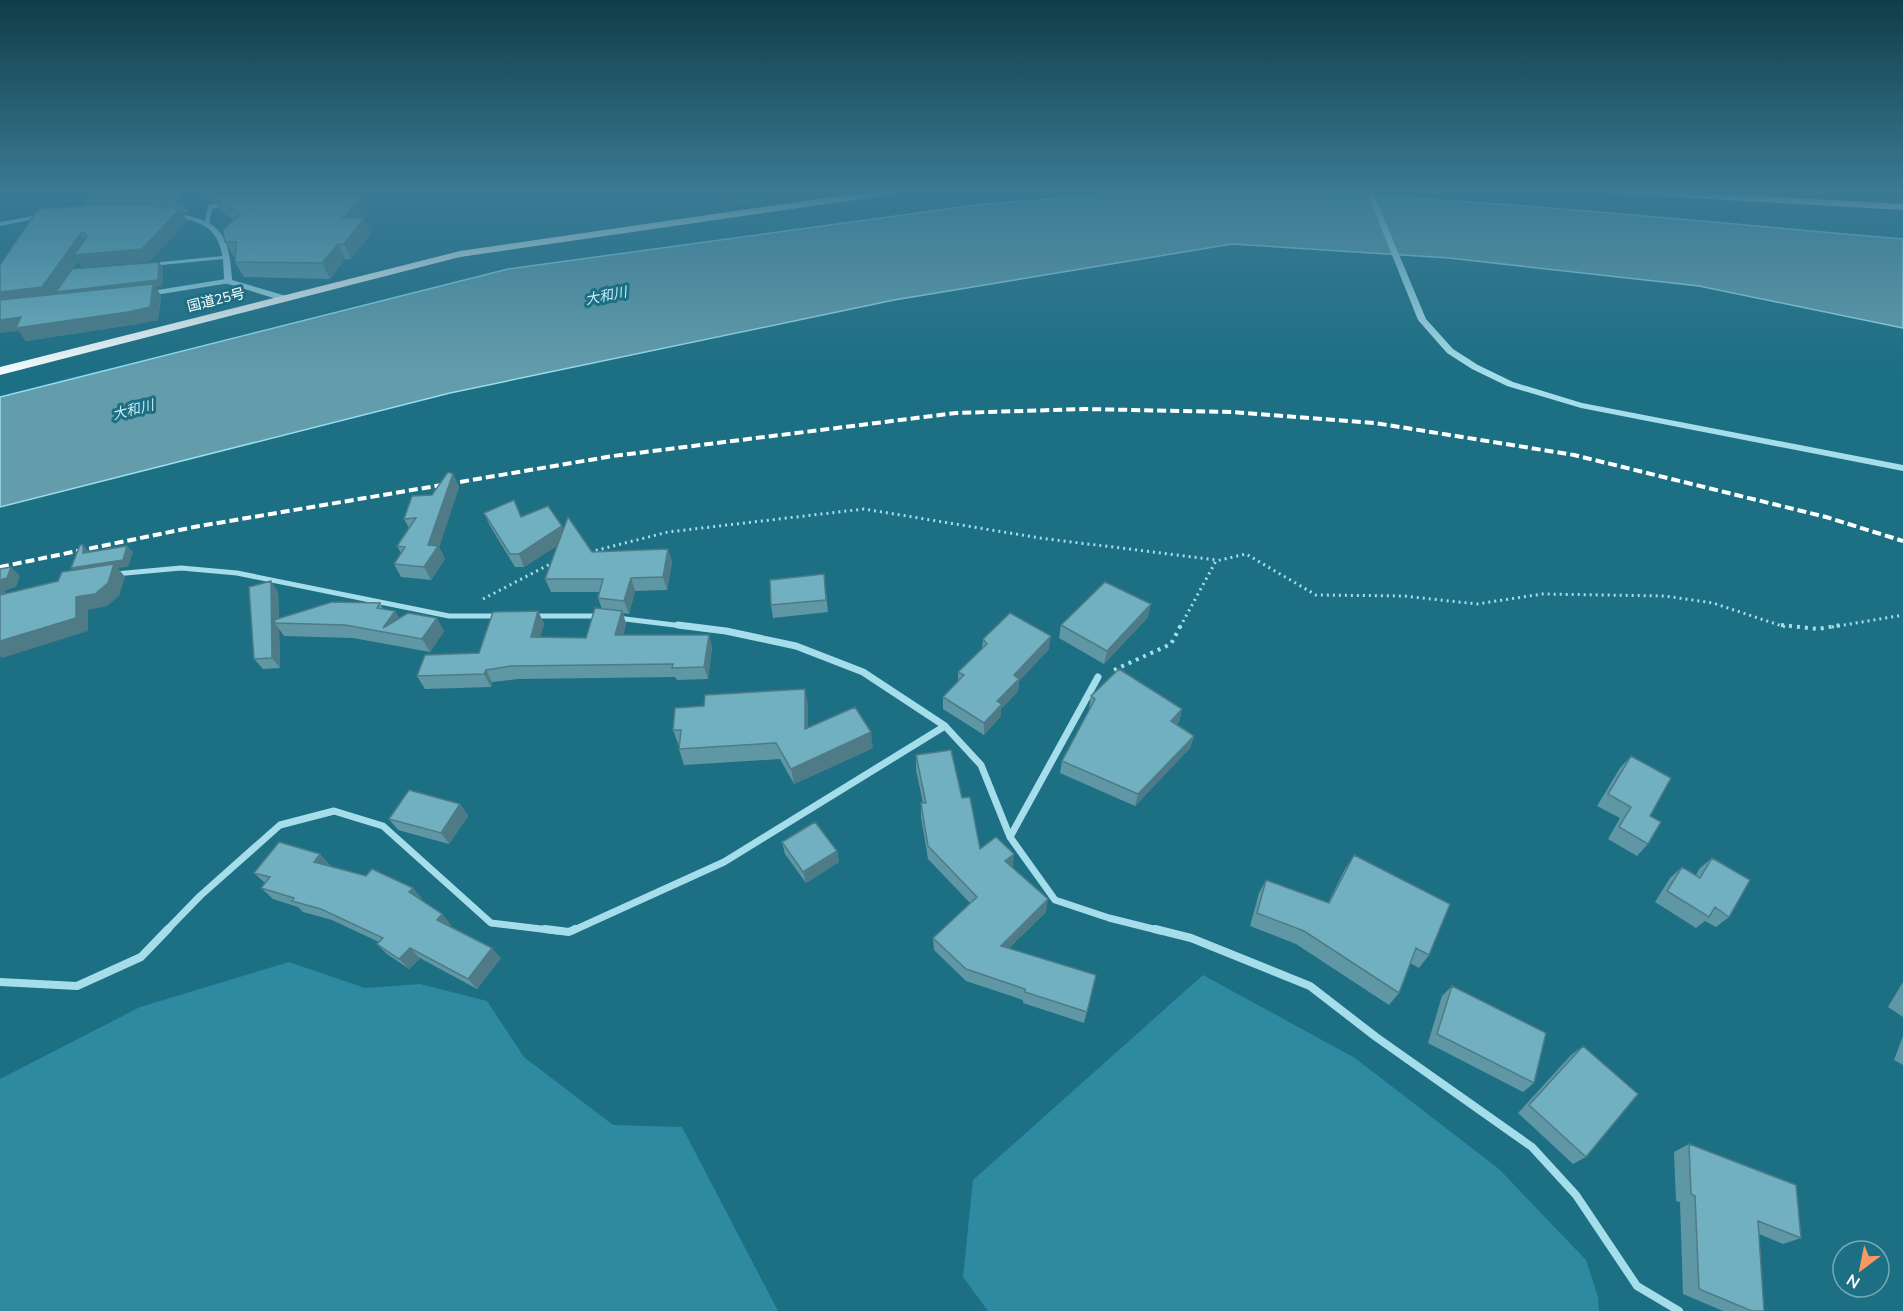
<svg xmlns="http://www.w3.org/2000/svg" width="1903" height="1311" viewBox="0 0 1903 1311" font-family="'Nunito Sans','Noto Sans JP',sans-serif">
<style>
.green{fill:#2d8aa1}
.water{fill:#639cab;stroke:#98ddec;stroke-width:1.5}
.lines{fill:none;stroke-linecap:round;stroke-linejoin:round}
.path-far1{stroke:#a5ddea;stroke-width:3;stroke-dasharray:2 4;stroke-linecap:butt}
.path{stroke:#a5ddea;stroke-width:4;stroke-dasharray:3 5;stroke-linecap:butt}
.service{stroke:#a5ddea;stroke-width:3}
.minor-far3{stroke:#a5ddea;stroke-width:4.5}
.minor-far2{stroke:#a5ddea;stroke-width:5}
.minor-far1{stroke:#a5ddea;stroke-width:7}
.minor{stroke:#a5ddea;stroke-width:8}
.tertiary{fill:#a5ddea;fill-rule:evenodd}
.trunk{fill:#f4fcfe;fill-rule:evenodd}
.rail{stroke:#fff;stroke-width:4;stroke-dasharray:9 4;stroke-linecap:butt}
.wall{fill:#6097a5}
.shaded-wall{fill:#4e7b86}
.building{fill:#70b0c0;stroke:#4e7b86;stroke-width:1.5}
.labels{text-anchor:middle;dominant-baseline:central;stroke-width:6;stroke-linejoin:round;paint-order:stroke}
.far-water-label{font-size:14px;font-style:italic;fill:#c4ecf5;stroke:#1d6f84}
.far-street-label{font-size:14px;fill:#fff;stroke:#1d6f84}
</style>
<rect width="100%" height="100%" fill="#1d6f84"/>
<path class="green" d="M289,962L365,988L420,984L487,1001L524,1057L613,1125L682,1127L778,1311H0V1079L140,1007Z
M1203,975L1355,1058L1499,1169L1586,1260L1598,1297L1599,1311H988L963,1277L973,1180Z"/>
<path class="water" d="M1160,190C1408,190 1656,218 1903,239V328L1699,286L1449,258L1232,244L894,300L450,393L0,507V397L508,269L976,205Z"/>
<g class="lines">
<path class="path-far1" d="M590,552L668,532L864,509L1040,538L1217,560
M483,599L556,561
M1180,627L1216,561L1246,554L1316,595L1404,596L1477,604L1542,594L1665,596L1713,603L1785,627
M1832,627L1903,615"/>
<path class="path" d="M1781,625L1818,629L1841,625
M1114,670L1171,644L1181,625"/>
<path class="service" d="M156,264L228,257"/>
<path class="minor-far3" d="M207,223L210,207L225,204
M153,293L228,281"/>
<path class="minor-far2" d="M115,574L181,568L237,573L449,616H499
M533,616H598
M617,618L691,627"/>
<path class="minor-far1" d="M678,625L726,631L796,646L863,672L945,726L981,765L1010,837
M1098,677L1010,837L1055,900L1109,918L1161,931
M166,931L200,896L280,825L334,811L383,826L491,923L558,931
M572,931L724,862L945,726"/>
<path class="minor" d="M545,929L569,932L575,929
M1155,929L1191,938L1310,986L1376,1037L1532,1147L1576,1195L1637,1286L1679,1311
M0,982L77,986L141,957L168,929"/>
<path class="tertiary" d="M1366,190H1372L1426,319L1453,349L1478,365L1513,382L1582,403L1903,465V471L1581,408L1507,386L1472,369L1447,353L1418,320Z
M170,213C219,219 229,231 232,280L286,296V300H280L225,283C223,274 224,263 222,254C216,222 194,221 168,216L167,215Z
M44,214L46,215V217L0,226V222Z"/>
<path class="trunk" d="M880,190H907L902,193L460,257L0,375V367L460,251Z
M1595,190H1657L1903,204V210L1600,193Z"/>
<path class="rail" d="M0,567L194,527L613,456L956,413L1085,409L1232,412L1375,423L1574,455L1826,517L1903,541"/>
</g>
<path class="wall" d="M112,190L182,201L189,213L182,212L187,221L150,261L82,267L78,261L55,294L159,262L163,268L162,287H156L161,296L158,320L137,324L26,341L19,331L88,206L82,197Z
M191,190H373L363,202L368,212L363,218L371,233L351,259H345L330,279L244,277L235,262V257H234L225,242L234,220L220,211L215,202L208,203L193,193Z
M453,474L459,487L439,547L445,559L431,580L401,577L394,564L401,553L397,546L409,528L404,519L432,495Z
M484,513L521,517L563,530L592,552L668,549L672,562L667,590L635,591L629,614L623,613L626,624L623,635H709L712,647L708,679L677,680L675,677L518,679L492,682L491,687L425,689L417,676L479,653L538,611L544,624L540,637L586,638L602,609L598,598L599,592H551L545,579L558,545L524,567H515L490,526Z
M824,574L828,612L773,618L771,605Z
M278,592L279,618L380,603L383,609L399,618L444,631L430,652L353,638L284,636L279,629L280,668L263,669L254,659Z
M1148,617L1104,664L1059,638L1061,625Z
M983,639L1049,649L1019,681L1018,691L1001,709V716L984,735L943,709V697L958,681V672L982,648Z
M1091,696L1182,709L1179,722L1176,724L1194,736L1190,748L1135,806L1060,773L1062,761L1090,709L1089,708Z
M808,705V728L873,748L794,784L780,759L684,765L679,749V746L673,730Z
M916,755L962,798L980,849L1014,854L1012,868L1046,912L1009,948L1096,975L1084,1023L1023,1003V1000L966,981L934,950L933,938L970,903L928,859L921,817V803H923L916,770Z
M1631,756L1650,816L1648,844L1637,856L1608,839L1620,818L1597,806L1620,768Z
M460,804L468,816L449,844L398,830L389,819Z
M782,842L837,851L839,862L806,883L785,854Z
M1354,855L1429,955L1419,968L1410,963L1399,993L1389,1005L1296,944L1250,926L1259,893L1266,880L1328,903L1345,869Z
M1712,858L1729,917L1716,927L1705,921L1696,928L1655,902L1670,878L1682,867L1696,875L1699,869Z
M331,866L330,867L413,888L422,899L421,900L442,914L451,925L450,926L501,958L477,989L420,958L409,969L387,954L377,944L379,942L332,920L303,912L298,907L273,899L261,888L265,883L254,873Z
M1903,982V1017L1888,1007Z
M1452,986L1534,1083L1523,1092L1428,1043L1442,996Z
M1903,1036V1065L1894,1060Z
M1583,1046L1586,1157L1573,1164L1518,1113L1571,1055Z
M1689,1144L1801,1238L1783,1244L1759,1234L1764,1311H1723L1683,1294L1680,1202L1676,1201L1674,1152Z"/>
<path class="shaded-wall" d="M201,190H274L212,196L215,202L208,203Z
M354,190H373L363,202L368,212L350,233L343,218L347,197Z
M721,190H829L719,209L716,191Z
M180,209L187,221L150,261L82,267L78,261L51,300L0,306V292L81,233L89,245Z
M364,218L371,233L351,259L344,244Z
M338,244L345,259L330,279L322,263Z
M159,262L163,268L162,287H156L161,296L158,320L137,324L26,341L19,331L0,333V320L61,298L56,292Z
M453,474L459,487L439,547L445,559L431,580L424,567L428,545Z
M562,526L567,539L524,567L519,554Z
M83,545L89,552L83,553Z
M127,546L133,552L128,567L118,568L125,577L119,596L107,606L88,610V631L2,658L0,656V641L77,574L71,568Z
M668,549L672,562L667,590L663,577Z
M11,567L20,576L16,587L4,591L11,598L0,627V580Z
M631,578L635,591L629,614L624,601Z
M271,581L278,592L279,623H275L279,629L280,668L272,658Z
M1151,604L1148,617L1104,664L1107,651Z
M395,611L403,624L383,628Z
M538,611L544,624L537,650L531,637Z
M622,611L626,624L620,648L615,635Z
M437,618L444,631L430,652L422,639Z
M709,635L712,647L708,679L704,667Z
M1051,636L1049,649L1019,681L1018,691L1001,709V716L984,735V723L1014,675Z
M486,670L492,682L491,687L484,674Z
M805,689L808,705V745L805,729Z
M1182,709L1179,722L1168,733L1171,721Z
M871,732L873,748L794,784L791,769Z
M1194,736L1190,748L1135,806L1138,794Z
M460,804L468,816L449,844L441,833Z
M837,851L839,862L806,883L803,872Z
M320,854L331,866L325,874L314,862Z
M1014,854L1013,867L1004,875L1005,861Z
M413,888L422,899L418,903L409,892Z
M1048,899L1046,912L999,958L1001,946Z
M442,914L451,925L446,930L437,920Z
M410,948L420,958L409,969L399,959Z
M492,948L501,958L477,989L468,979Z"/>
<path class="building" d="M112,190H175L182,201L131,196L82,197Z
M260,190H354L347,197H361L343,218H364L344,244H338L322,263L235,262L236,242H225L223,230L240,214L212,196L258,191Z
M106,204H140L180,209L142,249L74,255L87,237L85,233H81L42,287L0,292V265L38,209Z
M159,262L158,280L56,292L72,269Z
M153,284L150,307L128,312L16,328L21,317L0,320V300Z
M448,472L453,474L428,545L438,546L424,567L394,564L405,547L397,546L416,518L404,519L412,496L432,495Z
M514,500L521,517L548,506L562,526L519,554H510L484,513Z
M568,517L592,552L668,549L663,577L631,578L624,601L598,598L603,579H545Z
M80,545H83V553L127,546L123,560L71,568Z
M114,564L108,583L95,594L76,597V618L0,641V595L58,581L62,572Z
M11,567L7,578L0,580V569Z
M824,574L826,600L771,605L770,580Z
M271,581L272,658L254,659L249,587Z
M1105,582L1151,604L1107,651L1061,625Z
M332,602L380,603L377,608L395,611L383,628L408,613L437,618L422,639L345,625L275,623L274,620Z
M595,608L622,611L615,635H709L704,667L672,668L673,664L511,666L486,670L484,674L417,676L425,655L479,653L493,612L538,611L531,637L586,638Z
M1010,613L1051,636L1014,675L1019,679L997,701L1002,704L984,723L943,697L964,675L958,672L987,644L983,639Z
M1119,669L1182,709L1171,721L1194,736L1138,794L1062,761L1095,699L1091,696Z
M805,689V729L855,707L871,732L791,769L776,743L679,749L681,730H673L675,708L704,706L705,695Z
M951,750L962,798L970,797L980,849L996,837L1014,854L1005,861L1048,899L1001,946L1096,975L1087,1012L1025,992V989L966,969L933,938L977,897L928,846L921,803H926L916,755Z
M1631,756L1671,778L1650,816L1661,822L1648,844L1619,827L1631,807L1608,794Z
M409,790L460,804L441,833L389,819Z
M815,822L837,851L803,872L782,842Z
M279,842L320,854L314,862L366,876L372,869L413,888L409,892L442,914L437,920L492,948L468,979L410,948L399,959L377,944L383,938L321,909L292,901L294,898L261,888L270,877L254,873Z
M1354,855L1450,904L1429,955L1416,948L1399,993L1304,931L1257,913L1266,880L1329,903Z
M1712,858L1750,880L1729,917L1715,907L1709,917L1667,891L1682,867L1700,878Z
M1452,986L1546,1033L1534,1083L1437,1034Z
M1583,1046L1638,1094L1586,1157L1529,1105Z
M1689,1144L1796,1185L1801,1238L1758,1221L1764,1311H1752L1699,1289L1695,1196L1691,1194Z"/>
<linearGradient id="sky" x2="0" y2="1"><stop stop-color="#103d49"/><stop offset="0.51" stop-color="#3a7a94"/><stop offset="1" stop-color="#3a7a94" stop-opacity="0"/></linearGradient>
<rect width="1903" height="374" fill="url(#sky)"/>
<g class="labels">
<g class="far-water-label">
<text transform="translate(606 296) rotate(-11)">大和川</text>
<text transform="translate(133 410) rotate(-14)">大和川</text>
</g>
<g class="far-street-label">
<text transform="translate(216 300) rotate(-14)">国道25号</text>
</g>
</g>
<g transform="translate(1861 1269) rotate(212)"><circle r="28" fill="#1d6f84" stroke="#77a9b5" stroke-width="1.5"/>
<path d="M0-4.5L10 22L0 15L-10 22Z" fill="#f99863"/>
<text y="-9" font-size="16" font-weight="bold" text-anchor="middle" fill="#ffffff">N</text>
</g>
</svg>
